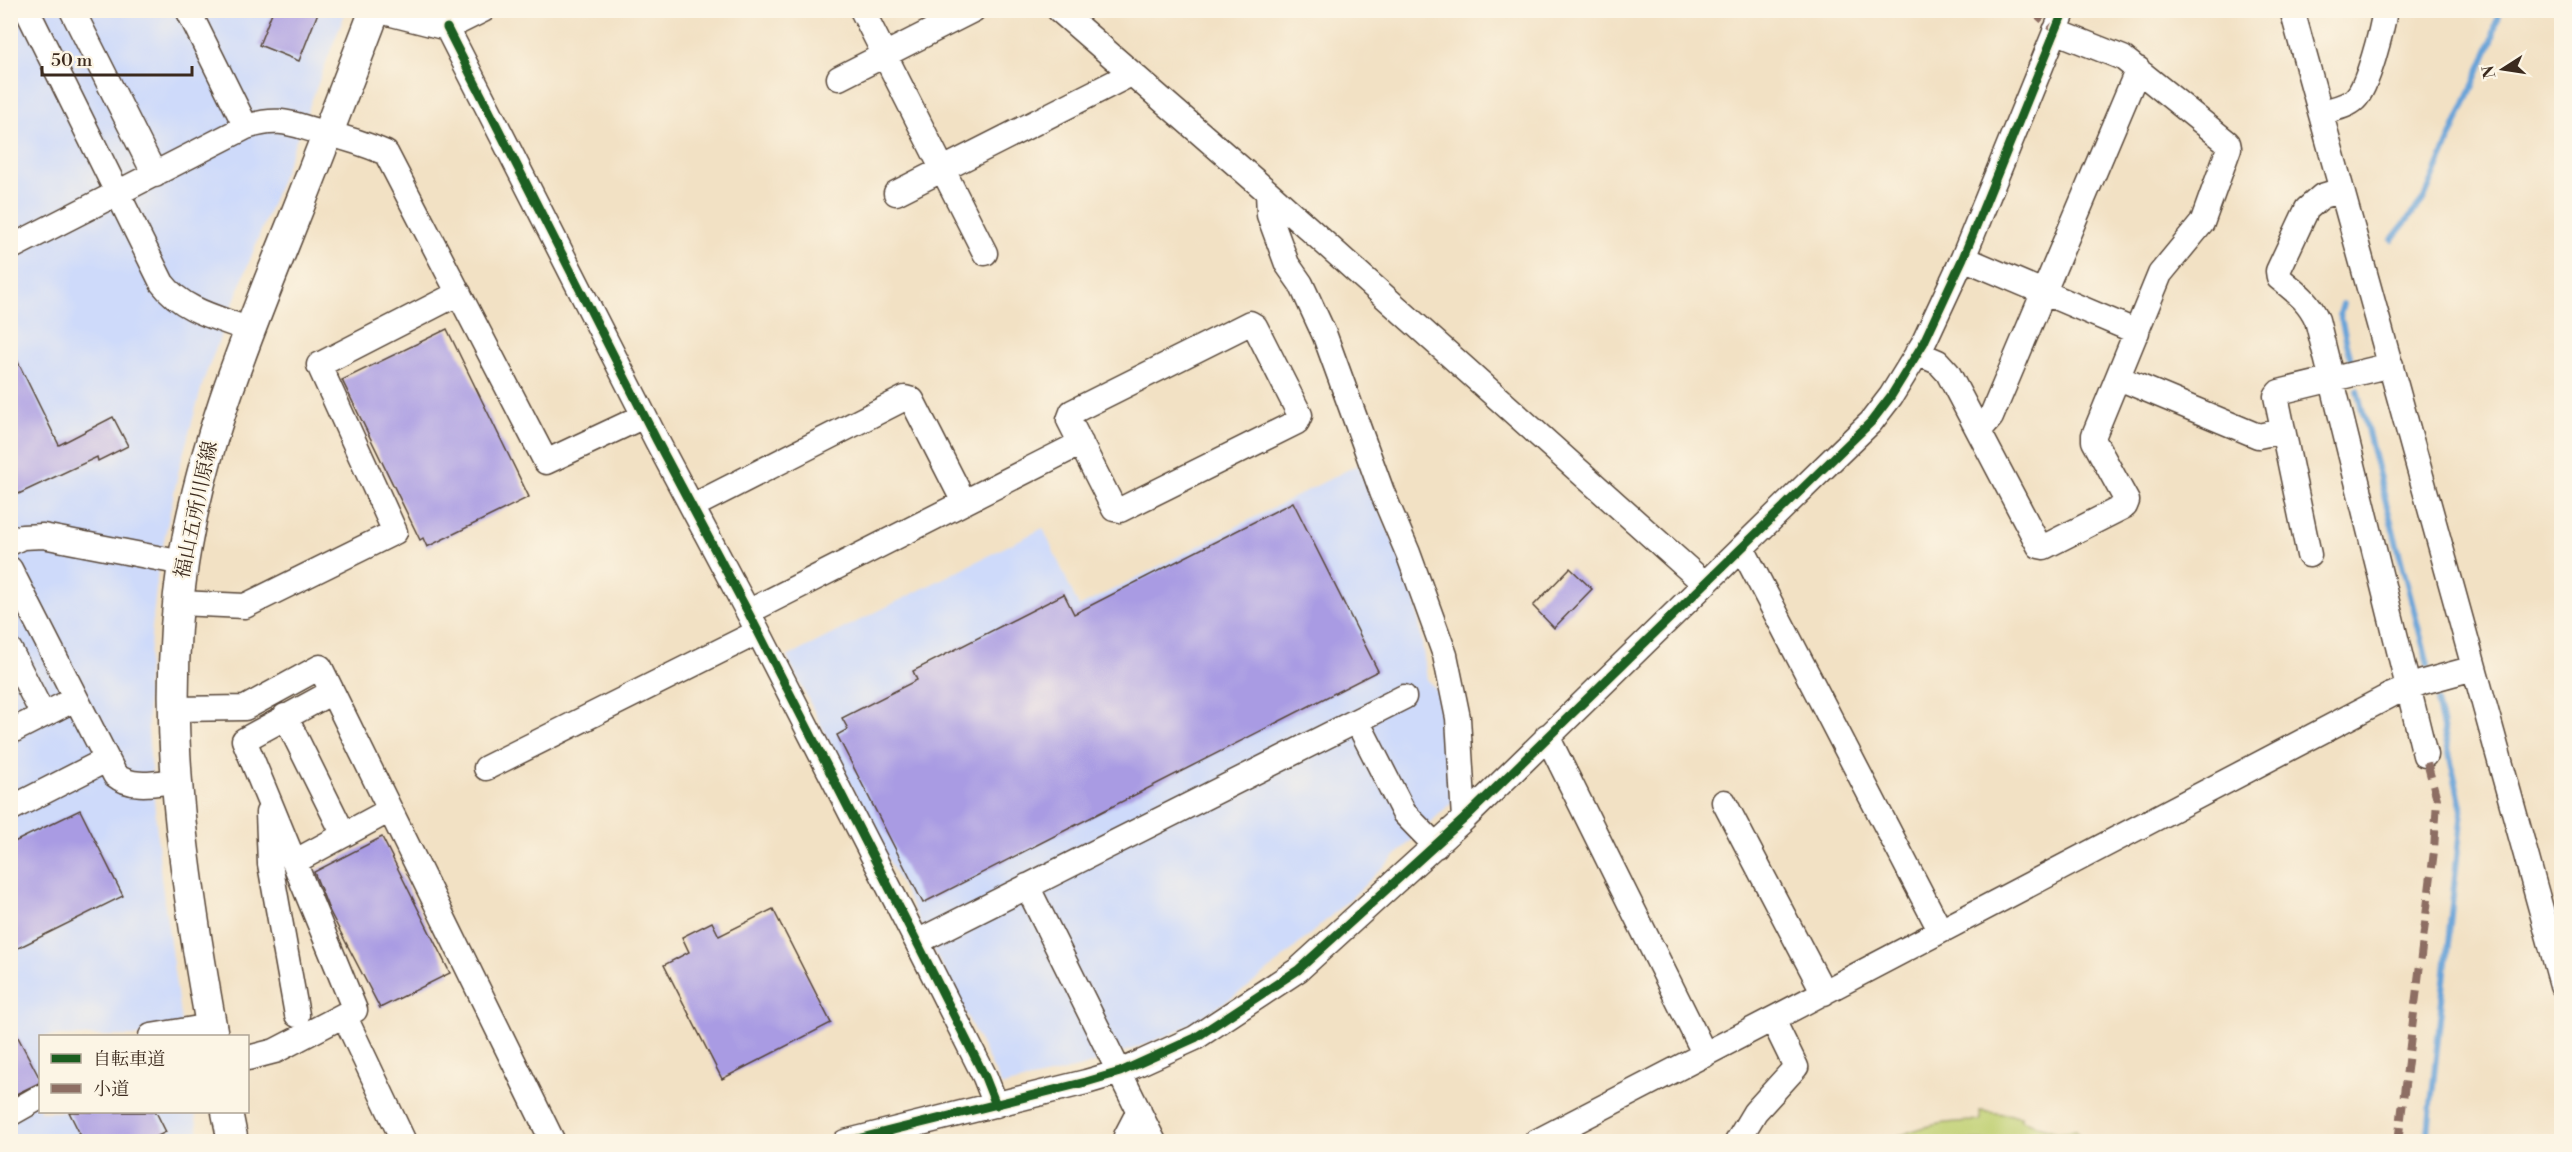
<svg xmlns="http://www.w3.org/2000/svg" width="2572" height="1152" viewBox="0 0 2572 1152" font-family="'Libre Bodoni','Noto Serif JP',serif">
<style>
.built{fill:#cedafa}
.green{fill:#c0d073;stroke:#7e7d48;stroke-width:1.5}
.lines{fill:none;stroke-linecap:round;stroke-linejoin:round}
.stream{stroke:#67a3d8;stroke-width:6}
.building{fill:#a99be3}
.minor-casing{stroke:#564537;stroke-width:27}
.major-casing{stroke:#564537;stroke-width:33}
.minor{stroke:#fff;stroke-width:24}
.major{stroke:#fff;stroke-width:30}
.quiet{stroke:#8d6e63;stroke-width:8;stroke-dasharray:15 8;stroke-linecap:butt}
.cycleway-casing{stroke:#fcf5e5;stroke-width:13}
.cycleway{stroke:#1b5e20;stroke-width:9}
.labels{text-anchor:middle;dominant-baseline:central;stroke-width:4.5;stroke-linejoin:round;paint-order:stroke}
.street-label{font-size:20px;fill:#3b2a1e;stroke:#fcf5e5}
</style>
<rect width="100%" height="100%" fill="#fcf5e5"/>
<filter id="ink" filterUnits="userSpaceOnUse"><feTurbulence type="fractalNoise" baseFrequency=".0167" numOctaves="2"/><feDisplacementMap in="SourceGraphic" scale="12" xChannelSelector="R" yChannelSelector="G"/><feConvolveMatrix kernelMatrix="1 2 1 2 8 2 1 2 1" color-interpolation-filters="sRGB"/></filter>
<filter id="wash" filterUnits="userSpaceOnUse"><feTurbulence type="fractalNoise" baseFrequency=".008" numOctaves="4" result="noise"/><feDisplacementMap in="SourceGraphic" scale="24" xChannelSelector="R" yChannelSelector="G"/><feGaussianBlur stdDeviation="1.35" result="paint"/><feColorMatrix in="noise" values="0 0 0 0 0 0 0 0 0 0 0 0 0 0 0 0 0 1.4 0 .05"/><feComposite in="paint" operator="in"/></filter>
<g filter="url(#wash)">
<rect width="100%" height="100%" fill="#f2e1c4"/>
<path class="built" d="M10,11H346L204,379L179,469L158,569L147,675L148,731L161,878L183,1036H40V1112H195L200,1141H11Z
M1359,464L1414,588L1427,679L1448,705L1455,799L1350,899L1274,966L1248,987L1213,1010L1174,1033L1135,1048L1082,1067L1002,1086L787,657L1043,528L1079,607Z"/>
<path class="green" d="M1980,1111L2021,1116V1120L2056,1132L2076,1130L2084,1141H1890C1919,1125 1948,1121 1981,1121Z"/>
<g class="lines">
<path class="stream" d="M2392,239L2424,199L2492,41L2499,10
M2343,304L2340,314L2351,361
M2357,390L2428,665
M2427,1142L2462,810L2437,701"/>
</g>
<g id="blocks">
<path class="building" d="M273,10H319L299,61L259,45Z
M447,329L529,497L427,547L423,538L420,540L342,380Z
M10,346L59,445L113,417L128,446L98,461L97,457L10,498Z
M1293,502L1378,671L923,903L837,735L848,729L842,718L917,680L913,671L1064,594L1074,614Z
M1570,568L1592,589L1554,628L1533,606Z
M80,810L123,896L10,952V844Z
M382,837L450,973L380,1008L329,910L314,872Z
M773,909L831,1023L722,1079L664,965L689,952L682,937L712,922L719,936Z
M10,1022L40,1079L39,1083L10,1097Z
M69,1112H156L166,1132L146,1142H84Z"/>
</g>
</g>
<g filter="url(#ink)">
<use href="#blocks" fill-opacity="0" stroke="#564537" stroke-width="1.5"/>
<g class="lines">
<defs>
<path id="minor" d="M27,10L162,283C183,311 219,318 250,330
M72,10L155,175
M188,10L246,127
M376,10L447,28L483,10
M862,10L985,253
M1059,10L1268,192L1705,584
M2292,10L2562,985
M447,28L657,441L748,612L917,942L985,1077L996,1105
M839,78L973,10
M2321,113C2331,109 2347,107 2355,99C2368,87 2382,29 2385,10
M2342,190L2322,196L2307,209L2278,271L2279,278C2295,291 2309,301 2317,320L2425,755
M1268,192L1269,215L1287,264L1301,284L1325,336L1382,492L1408,553L1445,655L1458,718L1464,819
M896,193L1131,74
M10,248L246,127C283,115 294,126 328,134C351,139 365,144 386,153L546,462L644,416
M1963,258L2137,332
M1250,323L1255,326L1300,415L1297,422L1120,510L1114,509L1069,420L1072,412Z
M1917,353L1938,362L1948,373L2039,546L2044,547L2125,506L2127,501L2094,441V435L2160,274L2202,223L2229,148L2228,143L2123,58L2055,31
M2119,378L2258,436L2283,431
M1979,431L1991,417L2138,69
M693,506L905,398L912,400L964,502
M10,543L22,537L43,536L183,563
M1742,548L1940,930
M2309,555L2276,396L2279,392L2391,365
M10,569L115,775C132,789 156,783 176,781
M179,603L245,606L395,532L319,365L459,293
M748,612L1081,443
M10,650L43,715
M332,692L244,740L355,1010L344,1015
M174,709L245,708L320,667L553,1142
M285,716L344,835
M1357,721L1404,813L1436,846
M10,732L75,699
M1547,736L1705,1055
M486,768L758,632
M1724,802L1824,993
M10,809L106,760
M268,813L270,864L297,1015
M294,862L390,810
M1027,886L1154,1142
M917,942L1404,697
M151,1036L211,1026
M248,1058L275,1051L344,1015L404,1142
M10,1114L40,1097
M845,1142L1086,1082L1120,1072L1195,1038L1298,970L1464,819L1839,453L1871,422L1891,396L1923,344L1963,258L2064,10
M1125,1142L1126,1136L1139,1111
M1536,1142C1822,995 2105,843 2391,695L2423,682L2474,668
M1737,1142L1755,1112L1796,1067L1773,1020"/>
<path id="major" d="M213,1036C185,882 159,721 183,564C200,453 242,348 284,244C315,167 345,89 375,10
M227,1112L233,1142"/>
</defs>
<use href="#minor" class="minor-casing"/>
<use href="#major" class="major-casing"/>
<use href="#minor" class="minor"/>
<use href="#major" class="major"/>
<path class="quiet" d="M2032,10L2055,31
M2398,1142L2434,851L2437,799L2425,755"/>
<defs>
<path id="cycleway" d="M447,28L657,441L748,612L917,942L985,1077L996,1105
M845,1142L1086,1082L1120,1072L1195,1038L1298,970L1464,819L1839,453L1871,422L1891,396L1923,344L1963,258L2064,10"/>
</defs>
<use href="#cycleway" class="cycleway-casing"/>
<use href="#cycleway" class="cycleway"/>
</g>
</g>
<g class="labels">
<g class="street-label">
<text transform="translate(197 510) rotate(-78)">福山五所川原線</text>
</g>
</g>
<rect width="2572" height="1152" fill="none" stroke="#fcf5e5" stroke-width="36"/>
<rect x="39" y="1035" width="210" height="78" fill="#fcf5e5" stroke="#afa495" stroke-width="1.5"/>
<rect x="51" y="1054" width="30" height="9" fill="#1b5e20" stroke="#afa495" stroke-width="1.5"/>
<text x="93" y="1065" font-size="18" fill="#3b2a1e">自転車道</text>
<rect x="51" y="1084" width="30" height="9" fill="#8d6e63" stroke="#afa495" stroke-width="1.5"/>
<text x="93" y="1095" font-size="18" fill="#3b2a1e">小道</text>
<g transform="translate(2503 69) rotate(258)" stroke="#fcf5e5" stroke-width="4.5" paint-order="stroke">
<path d="M0-4.5L10 22L0 15L-10 22Z" fill="#3b2a1e"/>
<text y="-9" font-size="16" font-weight="bold" text-anchor="middle" fill="#3b2a1e">N</text>
</g>
<path d="M42 66v9h150v-9" fill="none" stroke="#3b2a1e" stroke-width="3"/>
<text x="51" y="66" font-size="18" fill="#3b2a1e" stroke="#fcf5e5" stroke-width="4.5" paint-order="stroke">50 m</text>
</svg>
